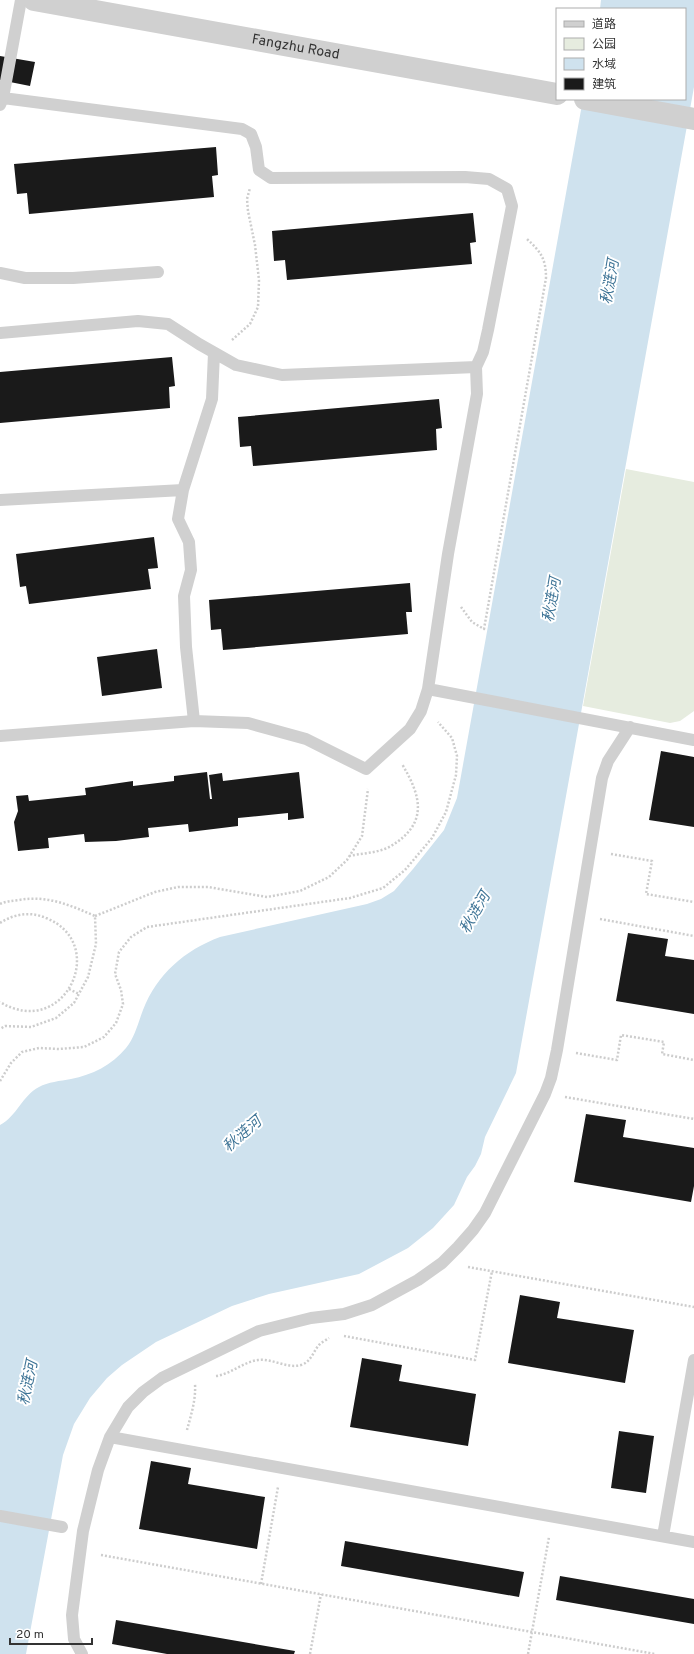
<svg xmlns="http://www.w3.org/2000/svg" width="694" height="1654" viewBox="0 0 694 1654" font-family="Overpass,'Noto Sans SC',sans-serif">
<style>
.green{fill:#e6ecdf}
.water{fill:#cfe2ee}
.building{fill:#1a1a1a}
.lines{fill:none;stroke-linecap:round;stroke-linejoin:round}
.path{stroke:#cdcdcd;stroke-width:2.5;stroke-dasharray:2 2;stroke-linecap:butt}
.service{stroke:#d0d0d0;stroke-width:12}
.minor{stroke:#d0d0d0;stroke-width:22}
.labels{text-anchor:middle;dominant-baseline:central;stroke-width:4;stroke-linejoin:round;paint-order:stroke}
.street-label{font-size:14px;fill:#333;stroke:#fff}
.water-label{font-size:15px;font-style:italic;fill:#3f7597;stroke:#fff}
</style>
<rect width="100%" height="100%" fill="#fff"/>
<path class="green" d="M626,469L694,482V711L680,721L670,723L583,706Z"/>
<path class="water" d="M601,0H694V87L516,1073L485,1137L481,1154L475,1166L467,1177L454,1205L433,1228L408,1248L359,1274L269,1294L232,1306L156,1342L122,1365L107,1378L90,1398L74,1424L63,1455L26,1654H0V1125C17,1116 22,1096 39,1087C48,1082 60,1081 71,1079C92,1075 112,1065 126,1048C135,1037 138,1023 143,1010C157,974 185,950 220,937L367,904L381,899L394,891L413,869L444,830L457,798L583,99H685V9H600Z"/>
<path class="building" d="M0,56L35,62L30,86L0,80Z
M216,147L218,175L212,176L214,197L29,214L27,193L17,194L14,164Z
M473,213L476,242L470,243L472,264L287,280L285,260L274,261L272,231Z
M172,357L175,386L169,387L170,408L0,423V372Z
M439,399L442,428L436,429L437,450L253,466L251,446L240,447L238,417Z
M154,537L158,568L148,569L151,589L29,604L26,586L20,587L16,554Z
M410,583L412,612H406L408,634L223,650L221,629L211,630L209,600Z
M157,649L162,688L102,696L97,657Z
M661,751L694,757V827L649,820Z
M207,772L210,799H212L209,775L222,773L223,781L299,772L304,818L288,820V813L238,818V826L189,832L188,824L148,828L149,837L116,841L85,842L84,834L48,838L49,848L18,851L14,822L18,811L16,796L28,795L29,801L86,795L85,788L133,781V786L174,781V776Z
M628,933L668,939L665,956L694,960V1014L616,1001Z
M586,1114L626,1120L623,1137L694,1148V1186L691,1202L574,1182Z
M520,1295L560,1302L557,1318L634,1330L625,1383L508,1363Z
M362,1358L402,1365L399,1381L476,1394L468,1446L350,1427Z
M619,1431L654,1436L646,1493L611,1488Z
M151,1461L191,1468L188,1484L265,1497L257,1549L139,1529Z
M345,1541L524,1572L519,1597L341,1566Z
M560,1576L694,1599V1624L556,1600Z
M116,1620L295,1651L294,1654H167L112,1644Z"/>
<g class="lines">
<path class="path" d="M232,340L250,324L258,307L259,280L255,245L248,211L247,199L250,188
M461,607L472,622L484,629L546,278C546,259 541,252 527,239
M611,854L652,861L646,894L694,902
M349,856C363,853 379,853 391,846C429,823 421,796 402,764
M0,904C6,901 12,901 19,900C47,895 70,905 95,916L96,944L88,977L74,1003L56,1018L31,1027L5,1026L0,1029
M95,916L155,892L178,887H208L267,897L300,891L329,877L347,860L362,836L368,789
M600,919L694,936
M0,923C14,914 30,911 46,918C110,943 65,1041 0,1002
M69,989L79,994
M576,1053L617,1060L621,1035L664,1042L662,1054L694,1060
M0,1081L11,1063L22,1052L39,1048L59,1049L84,1047L104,1037L116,1023L123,1004L121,990L115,974L119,952L131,937L147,927L350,898L383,888L405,870L432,838L446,812L456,775L457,756L452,738L438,722
M565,1097L694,1119
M468,1267L694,1307
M344,1336L475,1360L492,1271
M216,1376C231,1374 243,1362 258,1360C272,1358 287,1369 301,1365C311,1362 313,1352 319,1345C322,1342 326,1340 329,1338
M187,1430C191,1415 196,1400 195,1384
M101,1555L655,1654
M261,1584L278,1487
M310,1654L321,1594
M528,1654L549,1537"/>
<path class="service" d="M0,105L3,98L21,0
M0,273L25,278H73L158,272
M0,333L138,321L168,324L199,344L236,365L282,375L476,367
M0,500L183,490
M428,689L694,740
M194,721L186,647L184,596L191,570L189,542L178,519L183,490L212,399L214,353
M0,736L194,721L248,723L306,739L366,769L410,729L421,711L428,689L448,554L477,394L476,367L483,352L488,330L512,206L507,189L489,179L465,177L271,178L259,170L256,147L251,134L242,129L3,98
M110,1437L694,1542
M0,1516L62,1527
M663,1536L694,1360
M82,1654L74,1639L72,1615L83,1531L98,1470L110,1437L128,1407L143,1392L162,1378L259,1331L311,1318L344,1314L372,1305L418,1280L442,1263L458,1247L473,1230L485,1213L545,1094L551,1078L557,1050L602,778L608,761L630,727"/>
<g class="minor">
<path id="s1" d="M34,0L557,94"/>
<path d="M585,99L694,119"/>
</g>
</g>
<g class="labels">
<g class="street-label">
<text stroke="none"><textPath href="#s1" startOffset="266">Fangzhu Road</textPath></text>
</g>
<g class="water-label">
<text transform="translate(611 282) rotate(-80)">秋涟河</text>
<text transform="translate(553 600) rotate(-80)">秋涟河</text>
<text transform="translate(476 913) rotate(-60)">秋涟河</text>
<text transform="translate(243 1135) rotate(-41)">秋涟河</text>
<text transform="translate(29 1383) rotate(-78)">秋涟河</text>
</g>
</g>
<rect x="556" y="8" width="130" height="92" fill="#ffffff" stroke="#adadad"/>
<rect x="564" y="21" width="20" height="6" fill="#d0d0d0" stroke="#adadad"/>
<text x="592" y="28" font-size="12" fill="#333333">道路</text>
<rect x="564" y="38" width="20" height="12" fill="#e6ecdf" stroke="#adadad"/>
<text x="592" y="48" font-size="12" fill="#333333">公园</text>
<rect x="564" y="58" width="20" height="12" fill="#cfe2ee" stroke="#adadad"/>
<text x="592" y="68" font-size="12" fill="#333333">水域</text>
<rect x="564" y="78" width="20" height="12" fill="#1a1a1a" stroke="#adadad"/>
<text x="592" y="88" font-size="12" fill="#333333">建筑</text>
<path d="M10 1638v6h82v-6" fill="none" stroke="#333333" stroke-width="2"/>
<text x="16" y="1638" font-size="12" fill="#333333" stroke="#ffffff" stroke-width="3" paint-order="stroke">20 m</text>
</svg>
